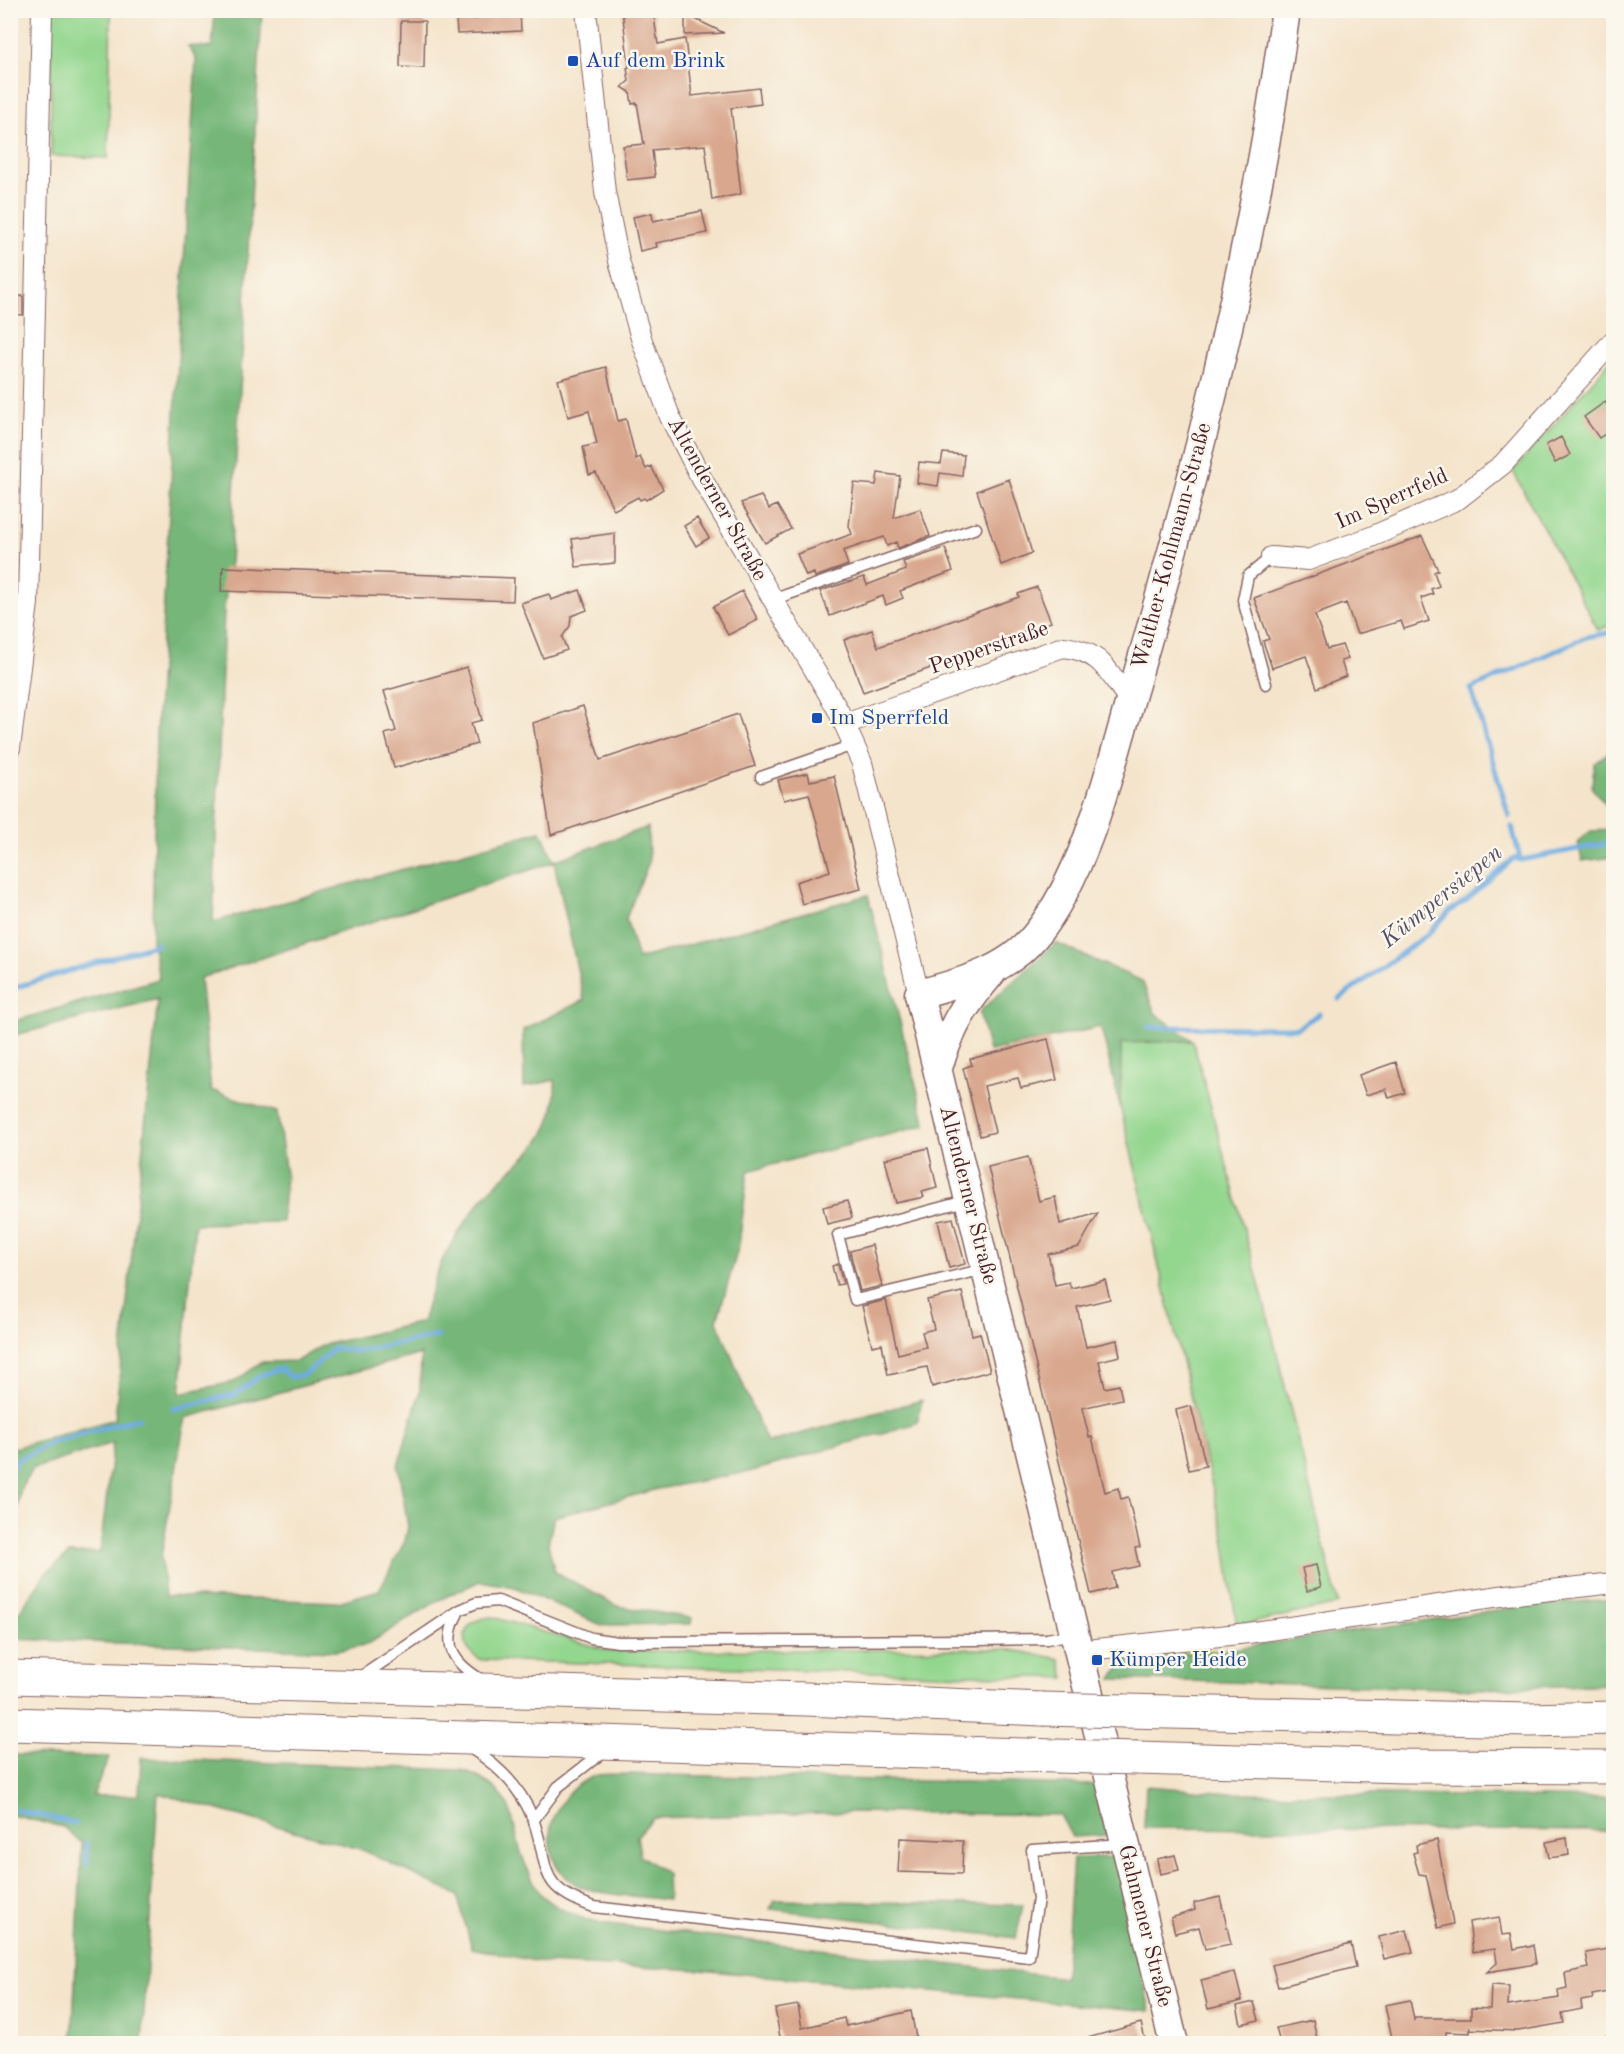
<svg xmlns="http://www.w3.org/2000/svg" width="1624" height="2054" viewBox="0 0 1624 2054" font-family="'Old Standard TT',serif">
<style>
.green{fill:#93d68e;stroke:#6e7a5c;stroke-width:1.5}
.forest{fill:#76b779;stroke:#606b52;stroke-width:1.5;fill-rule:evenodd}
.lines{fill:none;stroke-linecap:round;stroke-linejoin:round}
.stream{stroke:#6eabe0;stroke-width:5}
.building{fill:#d9a78e}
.lane-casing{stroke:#866463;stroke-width:13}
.street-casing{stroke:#866463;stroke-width:22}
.secondary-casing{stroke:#866463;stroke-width:31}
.highway-casing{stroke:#866463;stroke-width:35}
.lane{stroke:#fff;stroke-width:10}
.street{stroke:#fff;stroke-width:20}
.secondary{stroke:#fff;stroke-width:28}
.highway{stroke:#fff;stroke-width:33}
.highway-bridge-casing{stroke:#866463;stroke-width:35;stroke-linecap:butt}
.highway-bridge{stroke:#fff;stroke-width:33}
.transit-dot{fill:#1a4fb4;stroke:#fbf7ec;stroke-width:2}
.labels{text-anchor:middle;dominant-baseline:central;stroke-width:5;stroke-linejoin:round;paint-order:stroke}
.transit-label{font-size:22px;fill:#164399;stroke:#fbf7ec;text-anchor:start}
.street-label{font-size:22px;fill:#4a1f2b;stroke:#fbf7ec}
.water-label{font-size:24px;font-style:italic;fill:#57506a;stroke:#fbf7ec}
</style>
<rect width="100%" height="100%" fill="#fbf7ec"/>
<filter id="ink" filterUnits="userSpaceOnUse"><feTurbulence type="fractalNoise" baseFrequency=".0167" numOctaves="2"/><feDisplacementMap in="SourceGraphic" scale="12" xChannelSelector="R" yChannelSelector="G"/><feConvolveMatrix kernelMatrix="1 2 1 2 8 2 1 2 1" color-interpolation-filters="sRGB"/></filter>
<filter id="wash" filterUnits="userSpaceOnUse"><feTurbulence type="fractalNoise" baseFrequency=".008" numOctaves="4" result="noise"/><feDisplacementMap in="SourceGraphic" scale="24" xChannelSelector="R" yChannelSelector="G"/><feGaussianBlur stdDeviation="1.35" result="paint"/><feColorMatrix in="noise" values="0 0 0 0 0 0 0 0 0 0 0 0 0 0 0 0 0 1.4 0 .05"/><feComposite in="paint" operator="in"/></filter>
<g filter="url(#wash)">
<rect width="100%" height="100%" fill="#f4e4cb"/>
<path class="green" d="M51,11H111L108,158L51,156Z
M1613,358V624L1598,630L1513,471Z
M1193,1041L1270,1325L1338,1604L1237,1626L1223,1531L1120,1106L1121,1042Z
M492,1617L610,1651L1007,1649L1060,1659L1065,1678L482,1660C453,1646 462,1619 492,1617Z"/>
<path class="forest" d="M215,11H262L230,562L224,610L213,922L541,831L554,861L648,827L649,862L626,918L638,959L868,895L926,1125L748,1171L739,1245L717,1321L767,1443L922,1400L917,1423L753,1471L658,1489L554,1517L548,1544L555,1572L617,1606L692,1618L691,1624L601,1625L515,1587L480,1581L439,1600L368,1644L336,1651L11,1639V1618H15L45,1574L69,1554L100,1552L113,1443L32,1469L21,1488L11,1544L10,1449L115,1419L158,999L11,1036V1022L159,979L152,941L156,735L196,59L188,46L212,47ZM554,862L584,1000L523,1030L524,1087L555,1080C559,1148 512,1160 479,1203C467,1220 453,1239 444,1257C434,1276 429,1301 422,1322L323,1345L297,1361L262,1362L234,1382L180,1393L195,1224L282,1222L286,1174L277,1112L211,1090L200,978ZM421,1354L420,1391L398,1466L408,1527L405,1541L379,1590L338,1602L165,1596L161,1557L185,1418Z
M1613,749V806H1607L1592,788L1594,764Z
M1613,830V857L1582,861L1578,841L1591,831Z
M1056,943L1142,981L1155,1013L1193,1041L1121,1043L1120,1106L1101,1027L989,1051L979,1012Z
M1613,1599V1684L1480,1689L1112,1679L1125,1658L1232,1649L1524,1606Z
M11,1755L109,1757L93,1796L139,1795L141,1758L461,1770C528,1794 504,1827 531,1876C534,1883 537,1891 543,1896C557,1909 574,1915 592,1922L1065,1978L1073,1858L1117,1857L1150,2011L700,1970L545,1963L472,1948L457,1895L360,1849L158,1793L142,2043H72L82,1843L63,1827L11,1815Z
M621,1774L1095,1785L1108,1835L1072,1837L1060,1815L860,1812L653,1818L637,1836L640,1855L667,1874L668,1900C642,1896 595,1896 574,1883C530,1855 551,1793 594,1776C601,1773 613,1775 621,1774Z
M1146,1786L1231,1793L1613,1798V1831L1144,1828Z
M775,1900L1023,1905L1016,1938L770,1909Z"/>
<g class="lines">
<path class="stream" d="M1509,816L1471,689L1586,637L1614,632
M1512,827L1520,858
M10,989L157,944
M1339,999L1428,934L1450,911L1467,900L1514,858L1521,860L1614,842
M1148,1027L1297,1028L1319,1014
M173,1409L236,1394L261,1375L281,1369L291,1377L306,1374L334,1348L358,1351L438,1336
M10,1472L16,1461L52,1442L139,1418
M16,1810L75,1823
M86,1843L87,1864"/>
</g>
<g id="blocks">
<path class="building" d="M477,10H520L521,31L457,34L456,19H477Z
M622,10H653L658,44L685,39L692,96L759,88L761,104L731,108L741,194L712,200L705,145L652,150L655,177L627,180L623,146L644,144L637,103L632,104L630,92L622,87L629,81L627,68L629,67Z
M685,14L724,33L685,35Z
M401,21H425L424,68L400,67Z
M702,211L707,233L656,243L657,247L640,251L633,217L652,213L653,221Z
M10,296H23V315L10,314Z
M606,367L618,421L626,419L636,459L640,457L646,469L651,466L663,489L646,500L644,498L640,500L638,497L614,510L596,473L589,475L583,447L597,444L589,411L568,417L558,380Z
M1605,402L1614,414V428L1599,438L1584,417Z
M1561,437L1570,455L1555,463L1546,445Z
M943,453L964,455L962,476L940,473L938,486L917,483L919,462L941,464Z
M878,473L900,476L894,518L920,509L930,536L898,548L896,542L887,546L884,537L843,551L848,565L815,577L814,573L806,576L797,554L852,534L849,526L854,483L876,485Z
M1009,479L1032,553L1001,565L977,491Z
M761,496L769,509L777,505L791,529L765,543L741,503Z
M697,518L709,538L696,546L684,526Z
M615,533V563L576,567L572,539Z
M1422,536L1438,570L1434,572L1439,586L1431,589L1433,594L1421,598L1429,621L1404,629L1401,621L1357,634L1346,603L1315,615L1327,649L1342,645L1348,659L1341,661L1346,676L1317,688L1306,656L1272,668L1263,641L1269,639L1254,598Z
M945,548L953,571L900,591L903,598L886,605L883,596L830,616L820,591L864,577L867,585L906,570L903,562Z
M223,567L514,578L513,601L221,591Z
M1037,587L1051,622L1005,638L1007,641L863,692L844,640L872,630L878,647L1019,597L1018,594Z
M580,590L587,610L571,616L570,626L562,637L567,650L543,658L521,603L549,594L551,600Z
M742,591L758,620L728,635L713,607Z
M467,667L482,720L471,723L477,744L394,768L385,734L396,731L384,691Z
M583,706L600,760L738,714L755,766L551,835L533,723Z
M808,773L810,781L834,776L861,889L802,904L796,882L830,871L809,794L784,800L778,780Z
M1048,1039L1057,1080L1021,1088L1018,1078L984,1086L995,1132L980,1136L963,1068L972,1065L970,1059Z
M1396,1062L1405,1093L1389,1098L1386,1089L1366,1095L1359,1075Z
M928,1148L937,1188L922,1192L924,1197L896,1203L885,1159Z
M1028,1157L1039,1201L1055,1197L1060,1224L1098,1213L1079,1247L1048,1254L1055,1285L1069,1282L1071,1288L1105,1280L1110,1299L1077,1307L1086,1347L1117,1340L1120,1356L1099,1361L1105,1388L1119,1385L1122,1399L1082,1408L1089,1437H1092L1105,1492L1118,1488L1121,1499L1128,1497L1140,1547L1135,1548L1139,1566L1112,1572L1115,1588L1091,1594L988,1167Z
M847,1201L852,1218L827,1224L823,1207Z
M953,1218L965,1264L949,1268L938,1221Z
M872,1245L882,1286L860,1291L850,1251Z
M838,1264L843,1284L837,1285L832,1266Z
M962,1292L972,1335L980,1333L990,1371L932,1387L927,1367L888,1375L882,1344L872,1346L862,1306L886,1300L898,1354L926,1347L922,1332L934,1329L927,1300Z
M1191,1406L1206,1466L1189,1470L1176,1410Z
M1316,1565L1321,1587L1307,1591L1302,1568Z
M900,1838L963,1841L962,1874L898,1872Z
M1567,1838L1569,1855L1549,1858L1546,1842Z
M1437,1840L1453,1924L1438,1928L1426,1875L1419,1874L1413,1853L1417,1852L1416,1845Z
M1175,1855L1179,1870L1160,1874L1157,1859Z
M1220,1897L1231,1944L1205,1949L1199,1927L1175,1933L1171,1918L1195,1910L1194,1903Z
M1499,1917L1502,1935L1511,1934L1514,1949L1533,1945L1536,1964L1487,1972L1497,1963L1495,1949L1473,1952L1469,1922Z
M1407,1930L1413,1952L1384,1959L1379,1937Z
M1351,1944L1356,1967L1278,1987L1272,1965Z
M1608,1949L1614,1991L1592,1995L1593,1999L1581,2001L1582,2009L1562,2013L1564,2023L1518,2031L1470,2029V2026V2033L1446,2032V2040L1393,2043L1385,2005L1410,2000L1414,2020L1415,2018H1471V2008L1490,2009L1491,1985L1509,1986L1508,2006L1559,1998L1558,1990L1567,1988L1565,1973L1589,1968L1586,1953Z
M1235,1972L1242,2001L1208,2009L1201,1980Z
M1254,2002L1259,2020L1241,2024L1237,2006Z
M798,2005L802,2028L844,2018L846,2026L911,2011L917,2043H781L775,2009Z
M1313,2020L1318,2043H1280L1276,2028Z
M1141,2023L1146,2043H1084V2039Z"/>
</g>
</g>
<g filter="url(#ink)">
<use href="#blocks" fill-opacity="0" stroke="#866463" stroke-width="1.5"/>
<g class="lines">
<defs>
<path id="lane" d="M772,600L976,528
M1266,684L1243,600L1248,576L1271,557
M761,777L853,745
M969,1200L838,1235L855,1300L985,1269
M458,1613C441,1645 453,1663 482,1680
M359,1678L460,1610L476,1603L498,1601L591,1638L618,1642L975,1640L1047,1639L1072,1634
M470,1748C498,1765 521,1788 533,1819C551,1868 534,1886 594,1907L1029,1957L1038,1899L1032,1850L1124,1844
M533,1821L558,1787L603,1752"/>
<path id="street" d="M586,10L605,192L619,261L641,338L670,417L699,474L838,710L862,763L919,994
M1271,557L1308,560L1371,537L1458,499L1503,464L1614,340
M845,724L1063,647C1102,651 1108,672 1130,701
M10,748L28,603L42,10
M1078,1651L1248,1633L1507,1595L1614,1583
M1611,2044L1614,2043"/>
<path id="secondary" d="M938,1067C952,1025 964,1005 993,971
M1174,2044L919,994C960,983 1007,971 1035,936C1087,873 1111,765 1134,687C1199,464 1255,240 1286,10"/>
<path id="highway" d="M10,1677L806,1699L1042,1709
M1125,1711L1529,1720L1614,1718
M10,1724L1055,1756
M1138,1758L1403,1766L1614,1767"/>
</defs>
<use href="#lane" class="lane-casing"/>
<use href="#street" class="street-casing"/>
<use href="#secondary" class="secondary-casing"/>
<use href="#highway" class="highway-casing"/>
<use href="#lane" class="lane"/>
<use href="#street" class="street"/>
<use href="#secondary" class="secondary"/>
<use href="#highway" class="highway"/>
<defs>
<path id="highway-bridge" d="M1042,1709L1125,1711
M1055,1756L1138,1758"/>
</defs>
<use href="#highway-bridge" class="highway-bridge-casing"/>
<use href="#highway-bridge" class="highway-bridge"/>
</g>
</g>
<g class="transit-dot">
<rect x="567" y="55" width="12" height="12" rx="3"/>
<rect x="811" y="712" width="12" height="12" rx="3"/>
<rect x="1091" y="1654" width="12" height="12" rx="3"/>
</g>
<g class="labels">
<g class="transit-label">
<text x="585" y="61">Auf dem Brink</text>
<text x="829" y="718">Im Sperrfeld</text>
<text x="1109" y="1660">Kümper Heide</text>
</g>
<g class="street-label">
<text transform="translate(717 499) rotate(61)">Altenderner Straße</text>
<text transform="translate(1392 499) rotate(-24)">Im Sperrfeld</text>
<text transform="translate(1172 546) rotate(-75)">Walther-Kohlmann-Straße</text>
<text transform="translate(989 648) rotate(-19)">Pepperstraße</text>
<text transform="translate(968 1195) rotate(76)">Altenderner Straße</text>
<text transform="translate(1145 1926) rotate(76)">Gahmener Straße</text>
</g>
<g class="water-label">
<text transform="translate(1442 897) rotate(-39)">Kümpersiepen</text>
</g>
</g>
<rect width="1624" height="2054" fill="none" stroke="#fbf7ec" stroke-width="36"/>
</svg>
